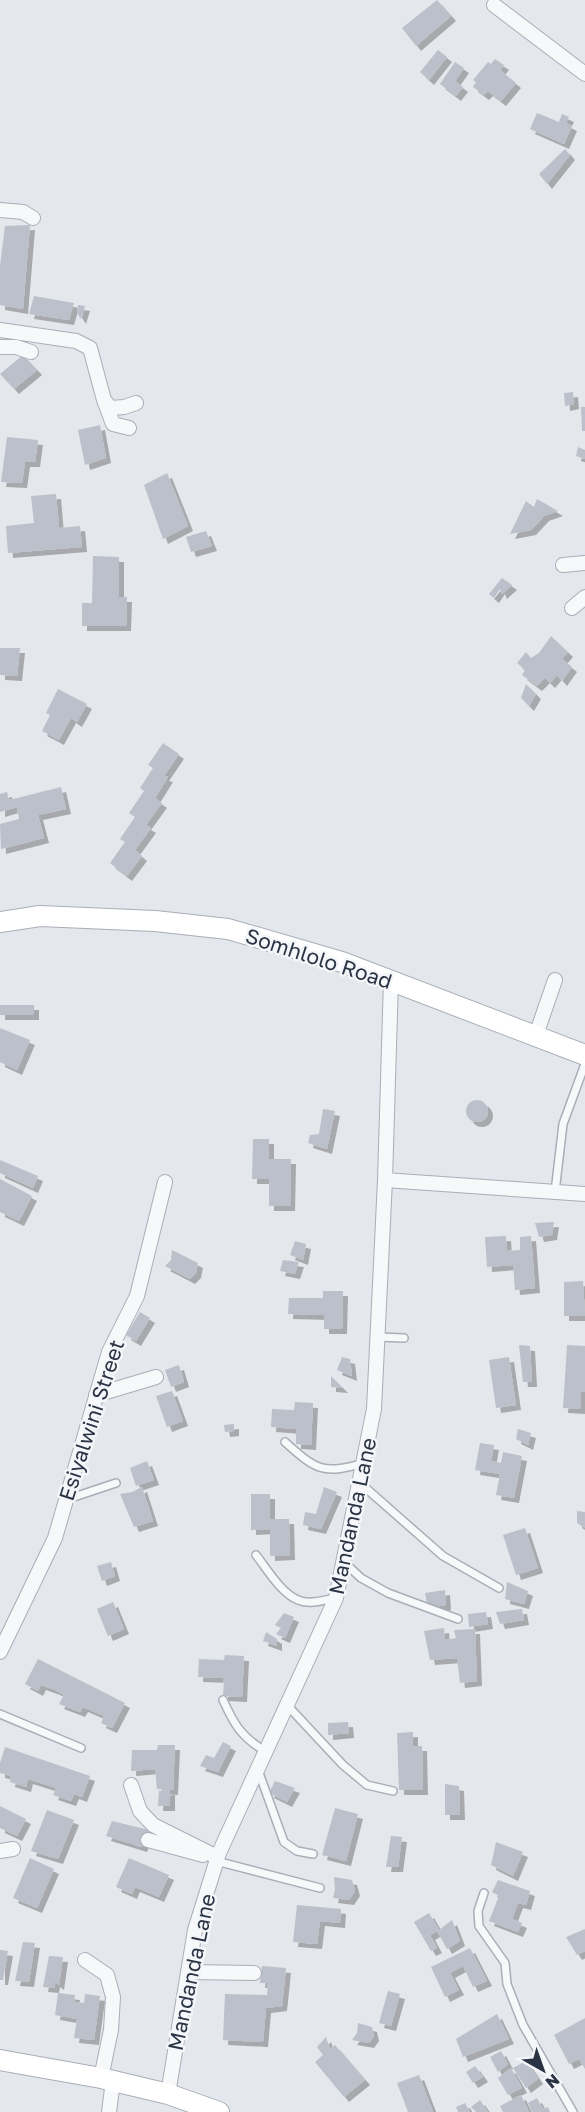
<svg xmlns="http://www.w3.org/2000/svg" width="585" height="2112" viewBox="0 0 585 2112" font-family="'Golos Text',sans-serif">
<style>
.building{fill:#bbc0ca;filter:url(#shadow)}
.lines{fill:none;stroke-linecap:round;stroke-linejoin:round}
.lane-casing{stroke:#a9aeb7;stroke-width:10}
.street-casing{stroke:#a9aeb7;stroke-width:16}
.secondary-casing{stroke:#a9aeb7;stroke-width:22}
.lane{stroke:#f7f8fa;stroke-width:7}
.street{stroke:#f7f8fa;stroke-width:14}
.secondary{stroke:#fff;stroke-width:20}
.labels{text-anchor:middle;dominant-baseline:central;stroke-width:5;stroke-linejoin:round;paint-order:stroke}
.street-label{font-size:21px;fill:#2b3445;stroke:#f4f6f9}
</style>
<defs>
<filter id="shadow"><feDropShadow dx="5" dy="5" stdDeviation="0" flood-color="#0004"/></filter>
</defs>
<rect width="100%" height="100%" fill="#e4e7ec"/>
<path class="building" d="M437,0L451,16L416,46L402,28Z
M438,50L447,57L429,80L420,72Z
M495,59L504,65L500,70L516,83L501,101L488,91L484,95L473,87L476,82L473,80L488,62L491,64Z
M455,62L464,68L455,81L463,87L456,96L440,84Z
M537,113L559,122L562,114L569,117L566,123L572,126L564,144L530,129Z
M565,149L570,155L547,184L539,174Z
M30,225L23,309L0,305V266L5,226Z
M34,296L74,303L69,320L29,314Z
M78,305L85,306L81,319L77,313Z
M23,355L37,370L14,389L0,374Z
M573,392L574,404L565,406L564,393Z
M581,407H585V431H582Z
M100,425L106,458L85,465L78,430Z
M7,437L38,440L35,462H25L22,483L1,482Z
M578,447L585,450V459L576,456Z
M167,473L188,526L163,539L144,485Z
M56,494L59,528L80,526L82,547L8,553L6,526L34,523L31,496Z
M537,499L558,511L544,516L531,530L510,534L526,501L534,507Z
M206,531L212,546L191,552L186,537Z
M93,556L119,557V597H127L126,626H82V603H92Z
M502,578L512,585L502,594L500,589L494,598L489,594Z
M551,636L568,652L562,659L572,667L562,681L557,675L550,683L545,678L537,686L522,675L525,670L517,663L526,652L531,658L539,653Z
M0,648H20L17,676L0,675Z
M526,684L536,694L529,706L521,698Z
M58,689L87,704L77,722L71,718L59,740L42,731L50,715L46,713Z
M163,743L179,754L164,776L168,777L155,798L162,803L146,825L151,828L135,850L142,856L127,876L110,863L125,842L120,839L135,817L129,813L144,791L140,788L153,768L148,765Z
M61,787L66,809L38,815L44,838L1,849L0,824L19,819L17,807L0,812V794L7,792L9,800Z
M0,1005H34V1015H0Z
M0,1028L30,1040L17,1070L0,1062Z
M466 1111a11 11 0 1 1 22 0a11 11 0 1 1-22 0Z
M323,1109L335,1111L327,1149L308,1143L310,1135L319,1134Z
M253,1139H269V1159H291L290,1206H269V1179H252Z
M0,1160L38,1176L33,1188L0,1173Z
M0,1179L32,1196L19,1221L0,1212Z
M554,1222L552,1235L539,1237L535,1223Z
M506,1236L507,1251L520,1250V1237L531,1236L535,1288L515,1290L513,1265L487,1267L485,1237Z
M295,1241L306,1244L303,1260L290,1255Z
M172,1250L198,1263L196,1273L190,1279L165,1266L171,1260Z
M283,1260L299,1262L295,1274L280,1271Z
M583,1281L585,1316H564V1282Z
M323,1291H343L342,1329H324V1315L288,1314L289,1298H323Z
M140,1312L150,1318L136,1341L126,1335Z
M519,1345L530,1346L532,1382H523Z
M567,1345L585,1346V1392H581L580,1409L563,1408Z
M342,1357L350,1359L352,1376L337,1370Z
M509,1357L516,1405L496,1408L489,1360Z
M179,1365L184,1382L171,1387L165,1370Z
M331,1376L343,1388L331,1387Z
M172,1391L183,1421L167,1427L156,1396Z
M295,1402L313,1403L311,1445L296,1444V1429L271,1427L272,1409L294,1410Z
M234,1424V1431L225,1432L224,1425Z
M518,1429L531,1433L528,1445L516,1439Z
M480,1443L494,1445L491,1461L501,1463L503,1452L522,1456L514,1498L496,1495L500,1474L475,1470Z
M147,1461L154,1480L136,1486L130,1468Z
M142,1487L153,1521L134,1527L120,1494L132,1492Z
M324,1487L337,1492L321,1529L303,1525L305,1512L316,1514Z
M251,1494H270V1519H289L290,1555L270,1556V1529L251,1530Z
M577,1511L585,1512V1528L577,1523Z
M525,1528L538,1568L516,1575L503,1535Z
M111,1562L115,1576L102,1581L97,1566Z
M507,1582L528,1591L524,1604L505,1599Z
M445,1590L446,1605L428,1608L425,1593Z
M113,1602L124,1629L108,1636L97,1609Z
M522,1609L524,1620L500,1624L496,1612Z
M486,1612L488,1624L469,1627L468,1614Z
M284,1613L294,1617L285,1638L276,1634L281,1628L275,1625Z
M444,1628L445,1640L456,1638L454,1630L475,1629L477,1681L460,1683L457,1658L430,1660L424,1631Z
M266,1632L277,1639V1646L263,1641Z
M225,1655L244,1656L242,1697L223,1696L224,1678L198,1677L199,1659L224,1660Z
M38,1659L125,1703L112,1728L101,1723L104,1716L83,1707L80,1712L59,1704L64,1695L55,1690L41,1685L38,1691L25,1684Z
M348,1722L349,1733L328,1735V1723Z
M413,1732V1746H422L423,1790H399L397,1733Z
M223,1742L231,1746L218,1772L200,1766L206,1755L214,1758Z
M158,1745H175L173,1790L157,1789L155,1769L131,1771L132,1750H157Z
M5,1747L90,1776L82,1797L74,1794L71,1801L53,1795L56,1788L28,1779L26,1787L10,1782L11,1776L0,1773V1763Z
M275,1781L295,1788L287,1802L269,1793Z
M445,1784L459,1786L460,1815H445Z
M170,1790V1806H158L159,1791Z
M0,1806L26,1819L17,1836L0,1828Z
M335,1808L358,1814L346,1861L322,1855Z
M47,1810L74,1820L58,1859L31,1851Z
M112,1821L149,1830L142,1847L106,1836Z
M391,1836L402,1837L398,1867H386Z
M496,1842L523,1852L513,1876L491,1865Z
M30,1858L54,1869L37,1908L13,1898Z
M129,1858L169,1875L159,1897L135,1887L132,1894L116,1887Z
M334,1877L352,1880L355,1891L349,1900L333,1898L335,1890Z
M498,1880L530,1891L526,1905L518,1903L512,1919L522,1923L518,1932L489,1921L499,1896L492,1892Z
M297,1905L341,1909L340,1923L320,1921L317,1944L293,1942Z
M429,1913L439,1930L452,1920L460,1941L447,1949L437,1931L430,1935L437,1948L431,1951L414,1922Z
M585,1929V1951L577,1955L566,1937Z
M23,1942L35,1943L29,1982L15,1981Z
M470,1948L487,1981L473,1987L463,1966L450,1973L459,1990L445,1997L431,1967Z
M0,1950L8,1951L3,1980H0Z
M49,1956L63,1957L59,1985L55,1982L54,1988L43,1987Z
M262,1966L286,1968L282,2006L266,2008L263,2042L223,2040L225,1994L267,1995L268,1983H260Z
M388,1991L400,1994L391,2026L379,2023Z
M58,1993L75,1995L74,2002L84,2003L85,1994L100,1996L94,2040L74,2038L77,2019L55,2015Z
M497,2014L509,2039L463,2057L456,2039Z
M585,2018V2069L579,2059L569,2064L554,2035Z
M358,2023L372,2027L374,2036L369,2043L352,2040L357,2033Z
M326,2037L330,2049L335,2045L365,2080L344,2097L315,2062L323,2055L317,2047Z
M501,2051L508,2064L498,2072L490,2057Z
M526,2061L538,2079L526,2088L513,2068Z
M475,2066L483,2077L473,2083L466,2072Z
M511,2068L522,2088L508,2095L498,2078Z
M419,2075L433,2112H408L397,2083Z
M521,2095L529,2112H503L500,2106Z
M537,2098L543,2109L548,2107L550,2112H532L528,2103Z
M480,2100L488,2112H476L471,2107Z
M465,2103L470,2112H458L456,2107Z"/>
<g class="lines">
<defs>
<path id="lane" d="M555,1192L563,1124L585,1064
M378,1337L404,1338
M285,1442C316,1470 323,1475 364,1463
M360,1483L443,1556L499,1588
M65,1500L116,1483
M256,1555C267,1569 281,1593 298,1600C309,1605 325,1600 336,1598
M344,1562L361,1578L388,1593L458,1619
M223,1700C234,1724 241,1737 265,1751
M286,1704L343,1765L367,1785L393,1791
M0,1714L81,1748
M258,1770L284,1842L297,1851L313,1854
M216,1861L320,1888
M484,1893L478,1911L479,1926L505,1963L507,1984L523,2025L573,2112"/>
<path id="street" d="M494,5L585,74
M0,210L23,212L33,218
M0,330L76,341L90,348L104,400L111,408L124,407L136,403
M0,347H16L31,352
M104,400L113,424L129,428
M563,565L585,563
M572,608L585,597
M536,1035L555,980
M385,1180L585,1194
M96,1395L156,1377
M0,1652L55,1538L109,1352L137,1296L165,1182
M131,1785L140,1811L153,1825L217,1857
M148,1840L203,1855
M0,1851L13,1849
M85,1960L107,1975L113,1997L111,2030L101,2078
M188,1972L254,1973
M168,2094L195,1930L219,1853L336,1598L374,1409L385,1180L391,980
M109,2112L113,2081"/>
<path id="secondary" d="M0,922L40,916L155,921L228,929L342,962L585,1055
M0,2060L101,2078L168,2094L219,2112"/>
</defs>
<use href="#lane" class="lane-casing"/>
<use href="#street" class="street-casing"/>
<use href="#secondary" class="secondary-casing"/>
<use href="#lane" class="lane"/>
<use href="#street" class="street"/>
<use href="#secondary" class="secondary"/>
</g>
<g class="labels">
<g class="street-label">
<text transform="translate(319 958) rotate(18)">Somhlolo Road</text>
<text transform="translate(91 1420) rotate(-72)">Esiyalwini Street</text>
<text transform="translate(352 1516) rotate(-78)">Mandanda Lane</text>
<text transform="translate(191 1972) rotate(-78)">Mandanda Lane</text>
</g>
</g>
<g transform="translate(543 2070) rotate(140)" stroke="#f4f6f9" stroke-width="4.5" paint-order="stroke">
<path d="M0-4.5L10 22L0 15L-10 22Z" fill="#2b3445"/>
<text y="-9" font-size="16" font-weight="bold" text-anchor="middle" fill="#2b3445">N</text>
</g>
</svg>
